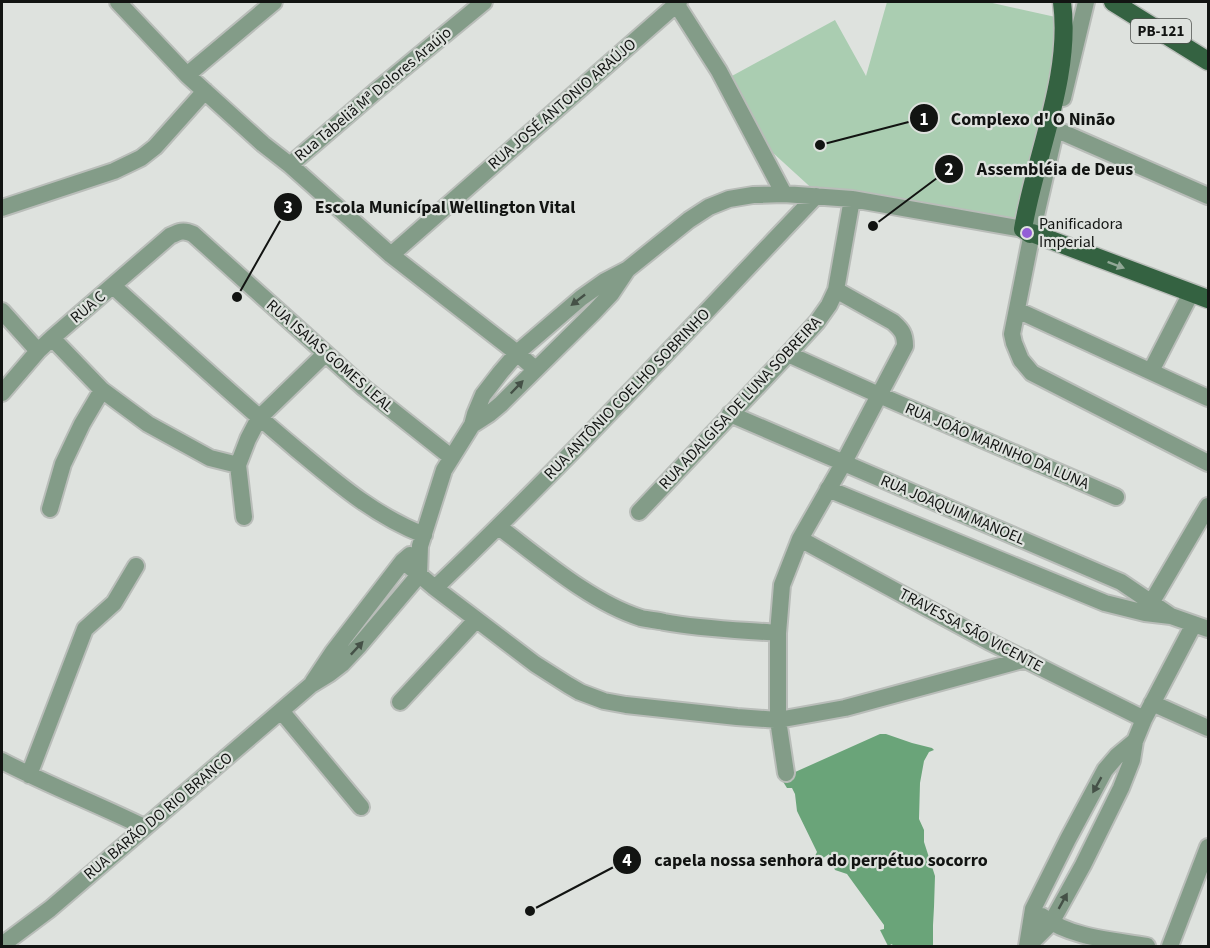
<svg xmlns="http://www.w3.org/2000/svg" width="1210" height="948" viewBox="0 0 1210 948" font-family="'Source Sans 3',sans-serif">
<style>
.green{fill:#aacdb1}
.water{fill:#6aa479}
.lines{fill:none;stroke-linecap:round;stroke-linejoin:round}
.minor-casing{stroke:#b9bdb9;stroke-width:20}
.major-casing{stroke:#b9bdb9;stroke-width:21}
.minor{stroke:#839c88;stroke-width:16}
.major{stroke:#346241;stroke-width:18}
.oneway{fill:#92a897}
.oneway2{fill:#455147}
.poi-dot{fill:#935ed6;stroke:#dee2de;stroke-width:2}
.labels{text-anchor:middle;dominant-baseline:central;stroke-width:4.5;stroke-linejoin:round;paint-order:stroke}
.shield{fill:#dee2de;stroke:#4f524f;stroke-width:1.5}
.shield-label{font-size:15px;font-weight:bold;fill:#121412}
.street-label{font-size:16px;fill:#121412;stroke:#dee2de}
.poi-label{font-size:16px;fill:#121412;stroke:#dee2de;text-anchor:start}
.leader{fill:none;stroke:#121412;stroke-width:2}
.callout-dot{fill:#121412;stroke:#dee2de;stroke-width:2}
.mark-label{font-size:18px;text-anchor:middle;font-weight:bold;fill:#fff}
.callout-label{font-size:18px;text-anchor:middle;font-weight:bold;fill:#121412;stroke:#dee2de;stroke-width:4.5;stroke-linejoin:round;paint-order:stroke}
</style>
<rect width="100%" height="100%" fill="#dee2de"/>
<path class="green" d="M887,2H988L1060,18V43L1037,131L1018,219L995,223L818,194L772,152L730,77L835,20L866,76Z"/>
<path class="water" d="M880,734H886L912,743L932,748L934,750L929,752L924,761L920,783L919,819L924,830V842L935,876L934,907L933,925V946H893L892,944L888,946L880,930L884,929V925L847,874L835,870L833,865L828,863L829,854L819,861L815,856L817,852L797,811L795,794L792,788H787L782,780L784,777Z"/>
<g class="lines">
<defs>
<path id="minor" d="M118,2L187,75L263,144L290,165L391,255L517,353L535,369
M675,2L719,71L784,194
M187,75L274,2
M1063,98L1086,2
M1055,129L1208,196
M1053,141L1032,233L1012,334L1014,343L1021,360L1032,373L1208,463
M290,165L376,91L484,2
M2,208L114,171L141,158L155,147L205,91
M391,255L679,2
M113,286C173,340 233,396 295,448C336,482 373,515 424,535
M1017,310L1208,398
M2,311L38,351
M52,338L102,390L148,424L210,458L238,465
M788,354L879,395L1116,497
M1151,371L1191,293
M2,393L38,351L52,338L170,236C178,232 183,229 193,234L364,388L451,457
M730,414L1121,582L1171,616
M472,425L489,414L501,404L594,312L611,294L627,270
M828,489L1105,603L1145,613L1171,616L1208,629
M50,509L63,464L82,424L102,390
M639,512L788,354L817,322L829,305L836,290L852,199
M244,517L238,465L248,439L259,418L325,354
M499,527C540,558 592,603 641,618C649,620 657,620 664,622C701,629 740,630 778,633
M800,539L988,641L1144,719
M403,561L435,588L535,664L568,685L580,692L604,701L626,705L737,717L778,720L845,708L1026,659
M435,588C567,462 690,328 816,196
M1147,610L1208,506
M313,682L333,652L403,561L410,555
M400,702L476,620
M1152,703L1208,728
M282,712L361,807
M2,761C48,785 97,804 144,827
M786,773L778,720V633L782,585L800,539L844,462L905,346C905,334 902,330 893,322L836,290
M29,775L85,629L114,603L136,566
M1042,916C1071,938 1112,940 1147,946
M2,945L50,909L311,685L329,674L342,664L358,647L419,575L420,546L444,470L472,425L475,414L483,395L500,373L517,353L581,298L605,281L628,269L689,220L709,207L729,199L753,195L784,194L852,199L1023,229
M1027,946L1033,909L1068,839L1105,770L1117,756L1135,741
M1028,946L1051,923L1083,865L1121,788L1132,760L1135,741L1144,719L1194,624
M1170,946L1208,847"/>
<path id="major" d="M1062,2C1072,76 1035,156 1023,229L1030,234L1032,233L1208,299
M1113,2L1208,61"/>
</defs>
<use href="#minor" class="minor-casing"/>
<use href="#major" class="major-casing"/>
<use href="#minor" class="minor"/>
<use href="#major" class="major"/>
</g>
<defs><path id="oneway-solid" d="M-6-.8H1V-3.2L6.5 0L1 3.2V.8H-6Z" transform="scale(1.5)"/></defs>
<use class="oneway" href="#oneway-solid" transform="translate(1116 265) rotate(21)"/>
<g class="oneway2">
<use href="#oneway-solid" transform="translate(578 300) rotate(142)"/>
<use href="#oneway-solid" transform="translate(517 387) rotate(-46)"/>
<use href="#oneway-solid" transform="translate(357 648) rotate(-47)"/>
<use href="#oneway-solid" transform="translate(1097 785) rotate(119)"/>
<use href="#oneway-solid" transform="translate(1063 901) rotate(-61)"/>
</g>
<circle class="poi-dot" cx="1027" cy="233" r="6"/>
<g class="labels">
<rect class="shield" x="1131" y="19" width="60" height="24" rx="4.5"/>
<g class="shield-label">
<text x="1161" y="31">PB-121</text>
</g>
<g class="street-label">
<text transform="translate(373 94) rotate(-40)">Rua Tabeliã Mª Dolores Araújo</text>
<text transform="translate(562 104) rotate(-41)">RUA JOSÉ ANTONIO ARAÚJO</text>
<text transform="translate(88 307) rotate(-40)">RUA C</text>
<text transform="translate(330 356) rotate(41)">RUA ISAIAS GOMES LEAL</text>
<text transform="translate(627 394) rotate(-46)">RUA ANTÔNIO COELHO SOBRINHO</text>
<text transform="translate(740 403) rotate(-47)">RUA ADALGISA DE LUNA SOBREIRA</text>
<text transform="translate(997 446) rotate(23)">RUA JOÃO MARINHO DA LUNA</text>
<text transform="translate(953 510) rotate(23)">RUA JOAQUIM MANOEL</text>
<text transform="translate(971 630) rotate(28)">TRAVESSA SÃO VICENTE</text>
<text transform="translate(158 816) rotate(-40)">RUA BARÃO DO RIO BRANCO</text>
</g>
<g class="poi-label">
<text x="1039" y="224">Panificadora<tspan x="1039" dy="18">Imperial</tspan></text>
</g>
</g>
<path class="leader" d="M820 145L924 118M873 226L949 169M237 297L288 207M530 911L627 860"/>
<g class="callout-dot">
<circle cx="820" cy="145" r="6"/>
<circle cx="873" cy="226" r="6"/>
<circle cx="237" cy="297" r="6"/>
<circle cx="530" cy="911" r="6"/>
<circle cx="924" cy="118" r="15"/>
<circle cx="949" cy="169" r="15"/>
<circle cx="288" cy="207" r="15"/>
<circle cx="627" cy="860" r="15"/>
</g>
<g class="mark-label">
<text x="924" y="125">1</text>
<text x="949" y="175">2</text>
<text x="288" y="213">3</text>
<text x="627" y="866">4</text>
</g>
<g class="callout-label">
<text x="1033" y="125">Complexo d' O Ninão</text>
<text x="1055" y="175">Assembléia de Deus</text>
<text x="445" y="213">Escola Municípal Wellington Vital</text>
<text x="821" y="866">capela nossa senhora do perpétuo socorro</text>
</g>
<rect width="1210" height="948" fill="none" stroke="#121412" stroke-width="6"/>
</svg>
